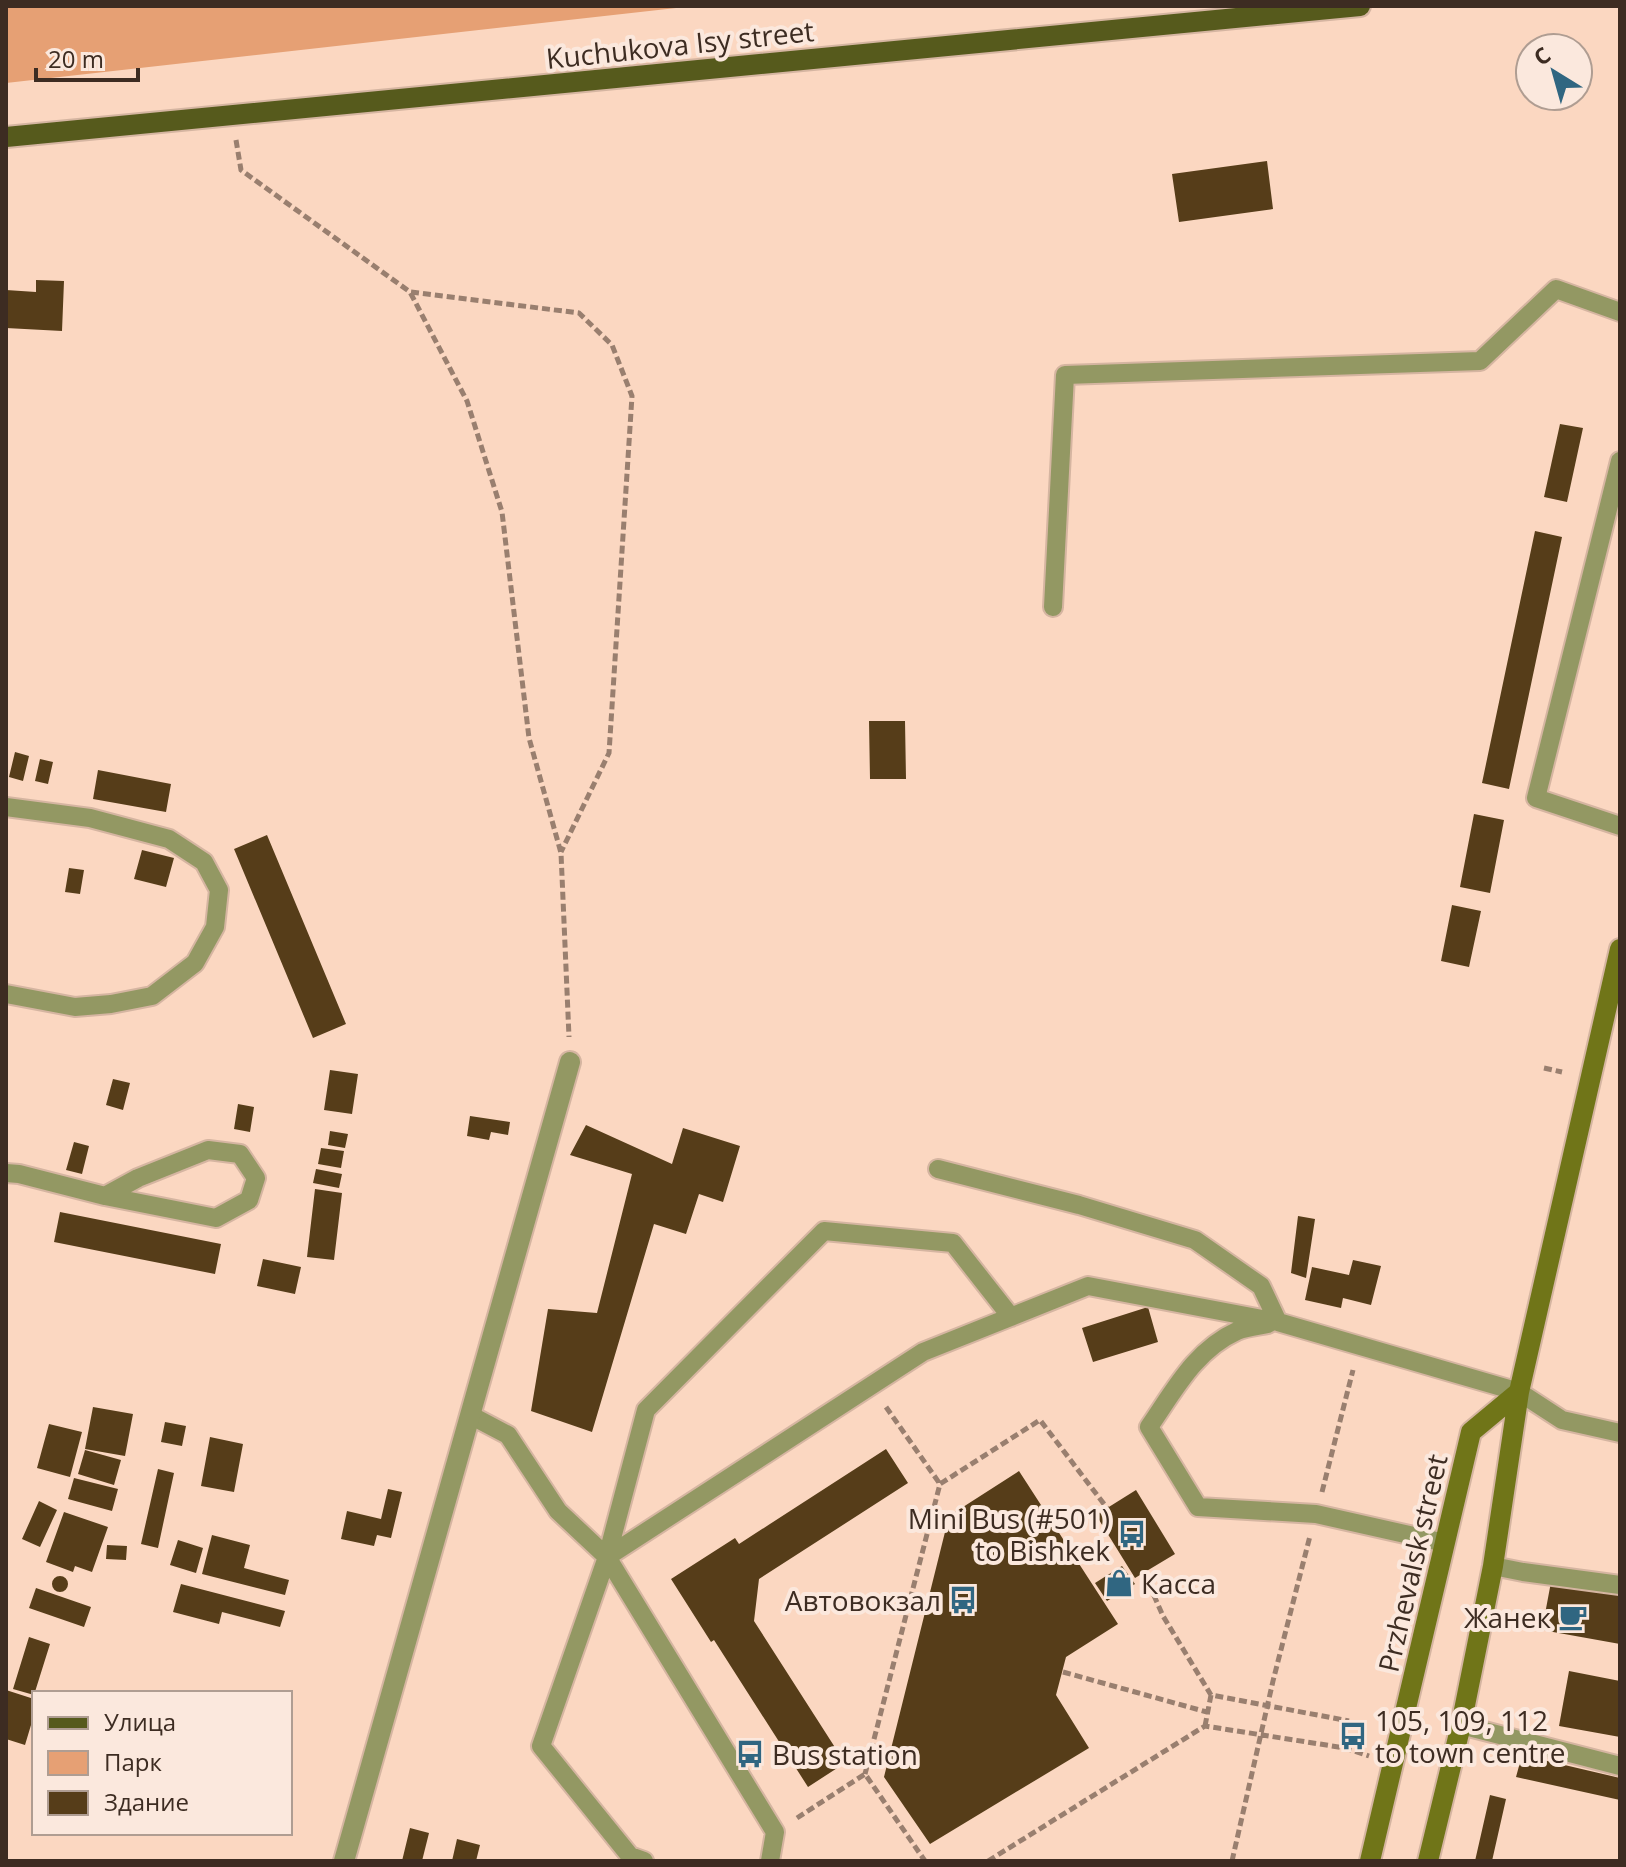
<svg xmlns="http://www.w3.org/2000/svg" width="1626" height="1867" viewBox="0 0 1626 1867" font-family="'Open Sans',sans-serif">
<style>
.green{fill:#e6a074}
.building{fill:#563d19}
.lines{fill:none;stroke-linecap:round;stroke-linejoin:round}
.service-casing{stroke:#d5b5a1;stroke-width:22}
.minor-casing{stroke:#d5b5a1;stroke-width:24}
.secondary-casing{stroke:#d5b5a1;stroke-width:24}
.primary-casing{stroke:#d5b5a1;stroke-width:24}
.path{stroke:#997f6f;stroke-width:5;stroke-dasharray:8 4;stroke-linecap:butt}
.service{stroke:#939863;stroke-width:18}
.minor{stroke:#939863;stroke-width:20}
.secondary{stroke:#707518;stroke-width:20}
.primary{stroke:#565a1c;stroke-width:20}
.labels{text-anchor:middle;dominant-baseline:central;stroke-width:8;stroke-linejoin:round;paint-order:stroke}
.street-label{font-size:28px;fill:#3d2c22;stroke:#fbe8dd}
.poi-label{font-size:28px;fill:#3d2c22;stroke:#fbe8dd;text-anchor:end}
</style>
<rect width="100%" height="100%" fill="#fbd7c1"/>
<path class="green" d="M6,6H694L6,83Z"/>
<path class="building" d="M1267,161L1273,209L1179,222L1172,174Z
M36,280L64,281L62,331L6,328V290L36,292Z
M1560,424L1583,428L1567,502L1544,497Z
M1535,531L1562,537L1509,789L1482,783Z
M869,721H905L906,779H870Z
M15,752L29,756L23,781L9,777Z
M40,759L53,762L48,784L35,781Z
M98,770L171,784L166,812L93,799Z
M1474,814L1504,820L1490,893L1460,887Z
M267,835L346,1024L313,1038L234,849Z
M142,850L174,858L166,887L134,879Z
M69,868L84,870L80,894L65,892Z
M1452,905L1481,911L1469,967L1441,961Z
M330,1070L358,1074L352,1114L324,1110Z
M113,1079L130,1083L123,1110L106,1105Z
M238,1104L254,1107L250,1132L234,1129Z
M470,1116L510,1122L508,1135L491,1132L489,1140L467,1136Z
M586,1125L672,1164L683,1128L740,1146L723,1202L699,1194L686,1234L654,1224L592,1432L531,1411L548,1309L597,1313L632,1174L570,1155Z
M330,1131L348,1134L345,1148L328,1145Z
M74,1142L89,1146L82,1174L66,1170Z
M321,1148L344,1151L341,1168L318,1164Z
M316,1169L342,1174L339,1188L313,1183Z
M315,1189L342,1193L334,1260L307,1257Z
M60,1212L221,1244L215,1274L54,1242Z
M1298,1216L1315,1219L1306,1278L1291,1273Z
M263,1259L301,1267L295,1294L257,1286Z
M1353,1260L1381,1266L1371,1305L1343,1298L1341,1308L1305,1300L1312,1267L1349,1275Z
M1148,1307L1158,1342L1093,1362L1082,1328Z
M93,1407L133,1414L125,1456L85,1449Z
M165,1422L186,1426L182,1446L161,1442Z
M49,1424L82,1432L70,1477L37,1468Z
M210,1437L243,1444L234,1492L201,1486Z
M886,1449L908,1483L759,1579L754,1621L845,1763L808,1787L714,1640L711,1642L671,1579L735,1538L739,1544Z
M85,1450L121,1460L114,1485L78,1474Z
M158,1469L174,1473L158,1548L141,1544Z
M1019,1471L1118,1624L1066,1657L1056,1695L1089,1748L930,1844L884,1777L949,1516Z
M74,1478L118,1489L112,1511L68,1499Z
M388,1489L402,1492L391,1538L377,1535L374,1546L341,1539L347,1511L381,1519Z
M1136,1490L1175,1554L1135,1578L1096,1515Z
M39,1501L57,1510L40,1547L22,1539Z
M64,1512L108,1527L92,1572L75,1566L73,1572L46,1562Z
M212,1535L250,1545L244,1568L289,1580L285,1595L202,1574Z
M178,1540L203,1548L196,1573L170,1565Z
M107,1545L127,1546L126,1560L106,1559Z
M1122,1566L1135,1584L1107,1601L1095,1583Z
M52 1584a8 8 0 1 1 16 0a8 8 0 1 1-16 0Z
M1551,1582L1620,1595V1644L1542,1630Z
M181,1584L285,1611L280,1627L222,1612L219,1624L173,1612Z
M36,1588L91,1607L84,1627L29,1608Z
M29,1637L50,1644L34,1695L13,1689Z
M1569,1671L1620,1681V1737L1559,1726Z
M6,1690L34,1699V1715L25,1745L6,1739Z
M1522,1755L1620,1778V1800L1516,1777Z
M1490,1795L1506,1799L1492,1861H1475Z
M410,1828L429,1833L422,1861H402Z
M457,1839L480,1845L476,1861H452Z"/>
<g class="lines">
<defs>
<path id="service" d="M1620,461L1536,798L1620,826
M1053,607L1065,375L1480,361L1556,289L1620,312
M6,807L90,818L169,839L204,862L219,890L215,927L195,963L152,996L111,1004L75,1007L6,994
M938,1169L1079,1205L1195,1240L1261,1286L1278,1322
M6,1173L19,1174L105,1196L216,1218L249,1200L256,1178L240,1154L208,1150L138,1178L105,1196
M1268,1324C1258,1326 1246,1327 1237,1331C1195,1350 1174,1391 1149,1427L1198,1507L1316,1514L1445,1543
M470,1415L508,1435L558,1511L607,1557
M607,1557L923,1352L1088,1286L1278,1322L1519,1392L1562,1420L1620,1433
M607,1557L646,1410L824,1231L953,1243L1011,1317
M1493,1566L1523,1572L1620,1585
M1461,1725L1620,1766
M644,1861L630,1856L541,1746L607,1557L775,1832L770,1861"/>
<path id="minor" d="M344,1861L570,1062"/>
<path id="secondary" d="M1370,1861L1471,1432L1519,1392
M1428,1861L1461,1725L1493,1566L1519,1392L1620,949"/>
<path id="primary" d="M6,137L1360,6"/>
</defs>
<use href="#service" class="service-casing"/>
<use href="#minor" class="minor-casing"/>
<use href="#secondary" class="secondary-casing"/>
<use href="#primary" class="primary-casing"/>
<path class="path" d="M236,140L241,170L410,292L467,401L502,512L529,738L561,853L569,1037
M411,292L579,313L612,345L632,396L609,753L561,852
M1544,1068L1562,1072
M886,1407L940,1484
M1322,1492L1353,1370
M1144,1573L1163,1616L1211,1695
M1063,1672L1207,1712
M1205,1726L1211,1695L1349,1721
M865,1774L940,1484L1040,1420L1107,1508
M797,1818L865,1774L925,1861
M988,1861L1205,1726L1345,1748L1369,1756
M1232,1861L1273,1681L1310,1536"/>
<use href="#service" class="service"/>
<use href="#minor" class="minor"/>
<use href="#secondary" class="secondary"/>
<use href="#primary" class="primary"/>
</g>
<defs>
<symbol id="bus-bare" viewBox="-9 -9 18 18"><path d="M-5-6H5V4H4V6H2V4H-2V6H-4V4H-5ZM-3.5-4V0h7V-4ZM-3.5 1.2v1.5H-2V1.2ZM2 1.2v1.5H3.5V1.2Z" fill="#306681" stroke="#fbe8dd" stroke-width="2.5" paint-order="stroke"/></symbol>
<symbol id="shop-bare" viewBox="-9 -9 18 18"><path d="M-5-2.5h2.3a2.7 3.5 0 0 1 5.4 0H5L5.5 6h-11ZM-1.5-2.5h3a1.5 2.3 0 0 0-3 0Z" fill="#306681" stroke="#fbe8dd" stroke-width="2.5" paint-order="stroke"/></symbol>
<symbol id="cafe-bare" viewBox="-9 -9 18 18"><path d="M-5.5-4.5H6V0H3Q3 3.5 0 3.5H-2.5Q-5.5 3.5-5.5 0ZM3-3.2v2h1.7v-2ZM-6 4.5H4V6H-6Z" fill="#306681" stroke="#fbe8dd" stroke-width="2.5" paint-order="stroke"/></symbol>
</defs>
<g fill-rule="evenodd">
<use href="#bus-bare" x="1112" y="1514" width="40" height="40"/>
<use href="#shop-bare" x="1099" y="1563" width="40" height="40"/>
<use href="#bus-bare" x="943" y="1580" width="40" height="40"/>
<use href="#cafe-bare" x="1553" y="1597" width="40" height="40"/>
<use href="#bus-bare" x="1333" y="1716" width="40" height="40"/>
<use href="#bus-bare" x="730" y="1734" width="40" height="40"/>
</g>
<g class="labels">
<g class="street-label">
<text transform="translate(680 44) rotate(-6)">Kuchukova Isy street</text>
<text transform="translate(1412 1563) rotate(-77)">Przhevalsk street</text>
</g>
<g class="poi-label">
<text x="1110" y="1518">Mini Bus (#501)<tspan x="1110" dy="32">to Bishkek</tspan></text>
<text x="1141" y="1583" text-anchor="start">Касса</text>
<text x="941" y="1600">Автовокзал</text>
<text x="1551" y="1617">Жанек</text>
<text x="1375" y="1720" text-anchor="start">105, 109, 112<tspan x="1375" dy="32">to town centre</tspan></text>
<text x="772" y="1754" text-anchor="start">Bus station</text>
</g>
</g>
<rect width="1626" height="1867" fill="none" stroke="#3d2c22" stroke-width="16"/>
<rect x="32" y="1691" width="260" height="144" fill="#fbe8dd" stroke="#af9d92" stroke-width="2"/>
<rect x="48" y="1717" width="40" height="12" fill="#565a1c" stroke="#af9d92" stroke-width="2"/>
<text x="104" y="1731" font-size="24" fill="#3d2c22">Улица</text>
<rect x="48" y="1751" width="40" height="24" fill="#e6a074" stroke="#af9d92" stroke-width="2"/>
<text x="104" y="1771" font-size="24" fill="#3d2c22">Парк</text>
<rect x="48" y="1791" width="40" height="24" fill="#563d19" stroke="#af9d92" stroke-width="2"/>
<text x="104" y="1811" font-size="24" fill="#3d2c22">Здание</text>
<g transform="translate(1554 72) rotate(323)"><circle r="38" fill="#fbe8dd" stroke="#af9d92" stroke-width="2"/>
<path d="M0-6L14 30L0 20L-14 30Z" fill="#306681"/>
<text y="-12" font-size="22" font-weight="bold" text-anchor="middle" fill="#3d2c22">С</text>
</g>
<path d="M36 68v12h102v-12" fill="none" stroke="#3d2c22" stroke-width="4"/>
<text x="48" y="68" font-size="24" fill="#3d2c22" stroke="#fbe8dd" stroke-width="6" paint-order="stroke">20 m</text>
</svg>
